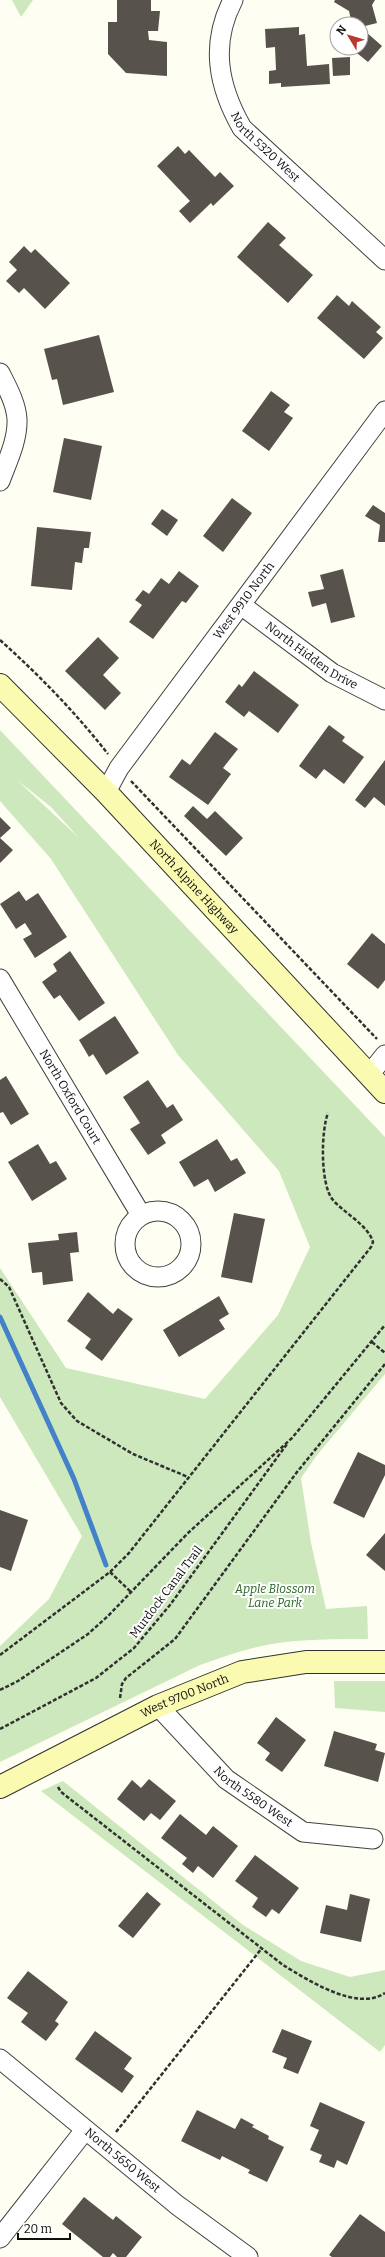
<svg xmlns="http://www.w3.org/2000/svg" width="385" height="2257" viewBox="0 0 385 2257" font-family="Bitter,serif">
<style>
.green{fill:#cde8bc;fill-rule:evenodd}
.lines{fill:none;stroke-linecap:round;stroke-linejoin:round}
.stream{stroke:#4381c8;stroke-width:5}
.building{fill:#58524c}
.street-casing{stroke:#424242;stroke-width:21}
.secondary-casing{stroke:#313131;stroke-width:24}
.path{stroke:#313131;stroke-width:2.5;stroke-dasharray:4 2;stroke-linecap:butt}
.street{stroke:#fff;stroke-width:19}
.secondary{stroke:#fafbb0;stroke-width:22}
.labels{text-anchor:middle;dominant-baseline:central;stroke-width:4;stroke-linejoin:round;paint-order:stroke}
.street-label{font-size:12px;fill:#0f0f0f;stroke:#fff}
.park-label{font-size:12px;font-style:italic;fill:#266521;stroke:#fff}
</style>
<rect width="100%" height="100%" fill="#fefef2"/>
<path class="green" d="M12,0H33L21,17Z
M0,730L385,1137V1374L317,1455L301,1478L311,1543L326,1609L367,1606L368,1639C335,1639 303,1639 272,1644C247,1648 223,1657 200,1665L0,1762V1646L49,1599L82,1536L0,1397V1268L66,1368L205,1399L278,1315L310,1247L279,1171L178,1055L51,859L0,801ZM17,780L51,807L79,838Z
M334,1681H385V1712L335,1708Z
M63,1781L243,1925L301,1961L350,1977L385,1970V2045L380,2052L41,1791Z"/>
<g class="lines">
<path class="stream" d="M0,1317L74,1479L106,1565"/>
</g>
<path class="building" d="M117,0H151V11H160L158,31H148L149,40L167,42V76L126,73L108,54V22H117Z
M335,0H375L372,5L377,23L361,27V24H352L349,11L334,2Z
M299,27V35L305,34L307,66L329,64L330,84L281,87V83L269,84V71L276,70L275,47L266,48L265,29Z
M366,32L382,46L368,62L352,49L361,48V38Z
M350,57V75L333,76L332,58Z
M178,146L185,154L189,150L215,177L220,172L234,186L213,206L211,203L190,223L179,211L190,201L157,166Z
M268,222L286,238L279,245L313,275L288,303L237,257Z
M24,246L31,253L35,249L70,283L45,309L24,288L19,293L6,281L17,270L9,262Z
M337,295L349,306L352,301L381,327L376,332L383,338L364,359L317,318Z
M99,335L114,392L63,405L57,379L52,380L44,349Z
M271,391L290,405L284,412L293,418L269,451L242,431Z
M64,438L102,446L91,500L53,492Z
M232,498L252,513L223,552L203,536Z
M373,505L385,513V542H378L380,525L365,516Z
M162,509L178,520L167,536L151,524Z
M37,527L91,532L89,548H84L82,563L75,562L72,590L31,586Z
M343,569L355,617L331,623L326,603L312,607L308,592L324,589L320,575Z
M179,571L199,586L186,603L182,601L153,639L129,622L142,605L135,600L143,590L149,594L161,578L169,584Z
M98,637L119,658L103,675L121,693L105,710L65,671Z
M254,671L299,705L278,733L249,711L244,717L225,702L239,684L242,687Z
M329,725L345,737L342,741L364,757L344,784L324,769L316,779L299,766Z
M215,732L238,749L223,768L231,774L208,805L169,777L182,759L190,765Z
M385,760V806L374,797L365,808L355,800Z
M193,806L207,819L215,811L243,838L226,856L184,816Z
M0,817L11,828L0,838L13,850L0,863Z
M19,891L26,901L38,893L67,937L35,958L23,939L32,934L25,923L16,929L0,904Z
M372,933L385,944V980L378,989L347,964Z
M70,951L105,1003L79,1021L60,995L54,999L42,982L57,971L53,964Z
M115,1016L139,1053L106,1075L93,1054L89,1057L79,1040Z
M6,1076L29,1114L11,1125L3,1112L0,1113V1080Z
M148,1080L167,1108L173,1104L183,1120L161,1135L166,1143L148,1155L130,1129L140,1123L123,1097Z
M217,1139L231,1161L237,1158L246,1173L215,1192L208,1179L194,1187L179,1162Z
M38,1144L50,1164L56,1161L67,1179L32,1201L8,1162Z
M234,1213L265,1219L252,1283L221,1277Z
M77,1232L79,1252L70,1253L73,1281L43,1285L42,1272L32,1273L28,1243L59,1240L58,1234Z
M88,1292L113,1314L118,1308L133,1319L102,1361L85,1348L91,1339L67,1321Z
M219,1296L229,1314L219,1320L225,1329L179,1357L163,1330Z
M358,1452L385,1465V1475L364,1518L333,1503Z
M0,1510L28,1520L11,1571L0,1567Z
M385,1533V1571L366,1555Z
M276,1717L306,1740L282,1772L265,1760L270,1753L257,1743Z
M334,1731L377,1744L375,1750L385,1753L378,1782L324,1766Z
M149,1779L176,1801L160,1820L151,1813L144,1821L117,1799L132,1780L141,1788Z
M180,1814L206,1835L213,1826L238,1846L213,1878L198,1866L193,1873L182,1864L187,1858L161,1838Z
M255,1855L299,1888L279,1914L272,1909L266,1917L252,1907L258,1898L235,1881Z
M147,1892L161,1904L133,1938L118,1926Z
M350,1894L370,1899L361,1942L320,1933L326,1905L347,1910Z
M28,1971L68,2002L55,2021L59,2024L46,2041L21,2022L28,2013L7,1998Z
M282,2029L312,2041L298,2074L283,2068L287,2058L272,2052Z
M95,2031L132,2058L124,2069L134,2076L122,2093L75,2059Z
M320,2102L365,2122L347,2165L337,2160L334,2168L319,2162L322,2155L310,2150L319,2130L310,2126Z
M197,2110L235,2129L241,2118L254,2125L252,2127L269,2136L268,2139L284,2147L267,2182L248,2173L250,2170L222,2156L220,2160L181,2141Z
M84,2197L113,2220L116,2216L142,2237L126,2257H117L113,2253L110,2257H103L62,2224Z
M360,2214L385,2232V2257H332L329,2255Z"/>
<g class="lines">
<defs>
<g id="street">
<path id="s1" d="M233,0C210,44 218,86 242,128L385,260"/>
<path d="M0,373C7,387 16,403 17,419C18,440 7,462 0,481"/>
<path id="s2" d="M241,605L332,673L385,700"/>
<path id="s3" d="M106,792L119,768L385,411"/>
<path id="s4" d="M0,979L141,1215"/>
<path d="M369,1075L385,1055"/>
<circle cx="158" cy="1244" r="33"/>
<path id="s5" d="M158,1706L226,1779L303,1832L373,1839"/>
<path id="s6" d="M0,2059L177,2205L248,2257"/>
<path d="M0,2238L85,2130"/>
</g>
<g id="secondary">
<path id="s7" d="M0,685L106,792L385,1092"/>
<path id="s8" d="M0,1787L158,1706L242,1672L306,1662H385"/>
</g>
</defs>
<use href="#street" class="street-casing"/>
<use href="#secondary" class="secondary-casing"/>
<path class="path" d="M0,640C40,676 75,712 108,754
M131,781L377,1039
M0,1279L9,1287L61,1403L77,1421L133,1454L188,1477
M372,1342L385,1353
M110,1572L131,1592
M0,1655L110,1572L129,1553L371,1247L373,1242C368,1225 344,1213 333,1200C320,1185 321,1131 328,1113
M0,1690L18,1681L88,1634L108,1616L188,1533L292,1438L385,1325
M120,1698L122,1684L126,1678L175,1639L297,1472L385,1364
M0,1729L96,1678L134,1648L170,1605L287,1444
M58,1787L61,1792L283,1965C308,1980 357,2012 385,1993
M116,2132L262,1948"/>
<use href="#street" class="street"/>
<use href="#secondary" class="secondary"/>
</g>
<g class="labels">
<g class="street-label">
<text stroke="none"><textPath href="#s1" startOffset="164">North 5320 West</textPath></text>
<text stroke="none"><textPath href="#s3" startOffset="236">West 9910 North</textPath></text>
<text stroke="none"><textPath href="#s2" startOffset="87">North Hidden Drive</textPath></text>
<text stroke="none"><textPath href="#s7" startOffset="280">North Alpine Highway</textPath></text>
<text stroke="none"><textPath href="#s4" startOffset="137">North Oxford Court</textPath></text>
<text transform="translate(166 1592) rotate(-53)">Murdock Canal Trail</text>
<text stroke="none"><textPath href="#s8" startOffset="206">West 9700 North</textPath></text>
<text stroke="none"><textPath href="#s5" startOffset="132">North 5580 West</textPath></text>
<text stroke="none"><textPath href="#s6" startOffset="159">North 5650 West</textPath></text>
</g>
<g class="park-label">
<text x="275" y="1589">Apple Blossom<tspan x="275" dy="14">Lane Park</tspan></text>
</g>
</g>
<g transform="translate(349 36) rotate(308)"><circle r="19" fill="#ffffff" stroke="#9f9f9f"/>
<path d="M0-3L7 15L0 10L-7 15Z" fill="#ba382c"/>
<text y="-6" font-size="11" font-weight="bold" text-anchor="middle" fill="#0f0f0f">N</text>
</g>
<path d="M18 2233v6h52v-6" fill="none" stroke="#0f0f0f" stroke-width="2"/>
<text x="24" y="2233" font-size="12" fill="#0f0f0f" stroke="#ffffff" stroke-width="3" paint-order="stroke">20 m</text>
</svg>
